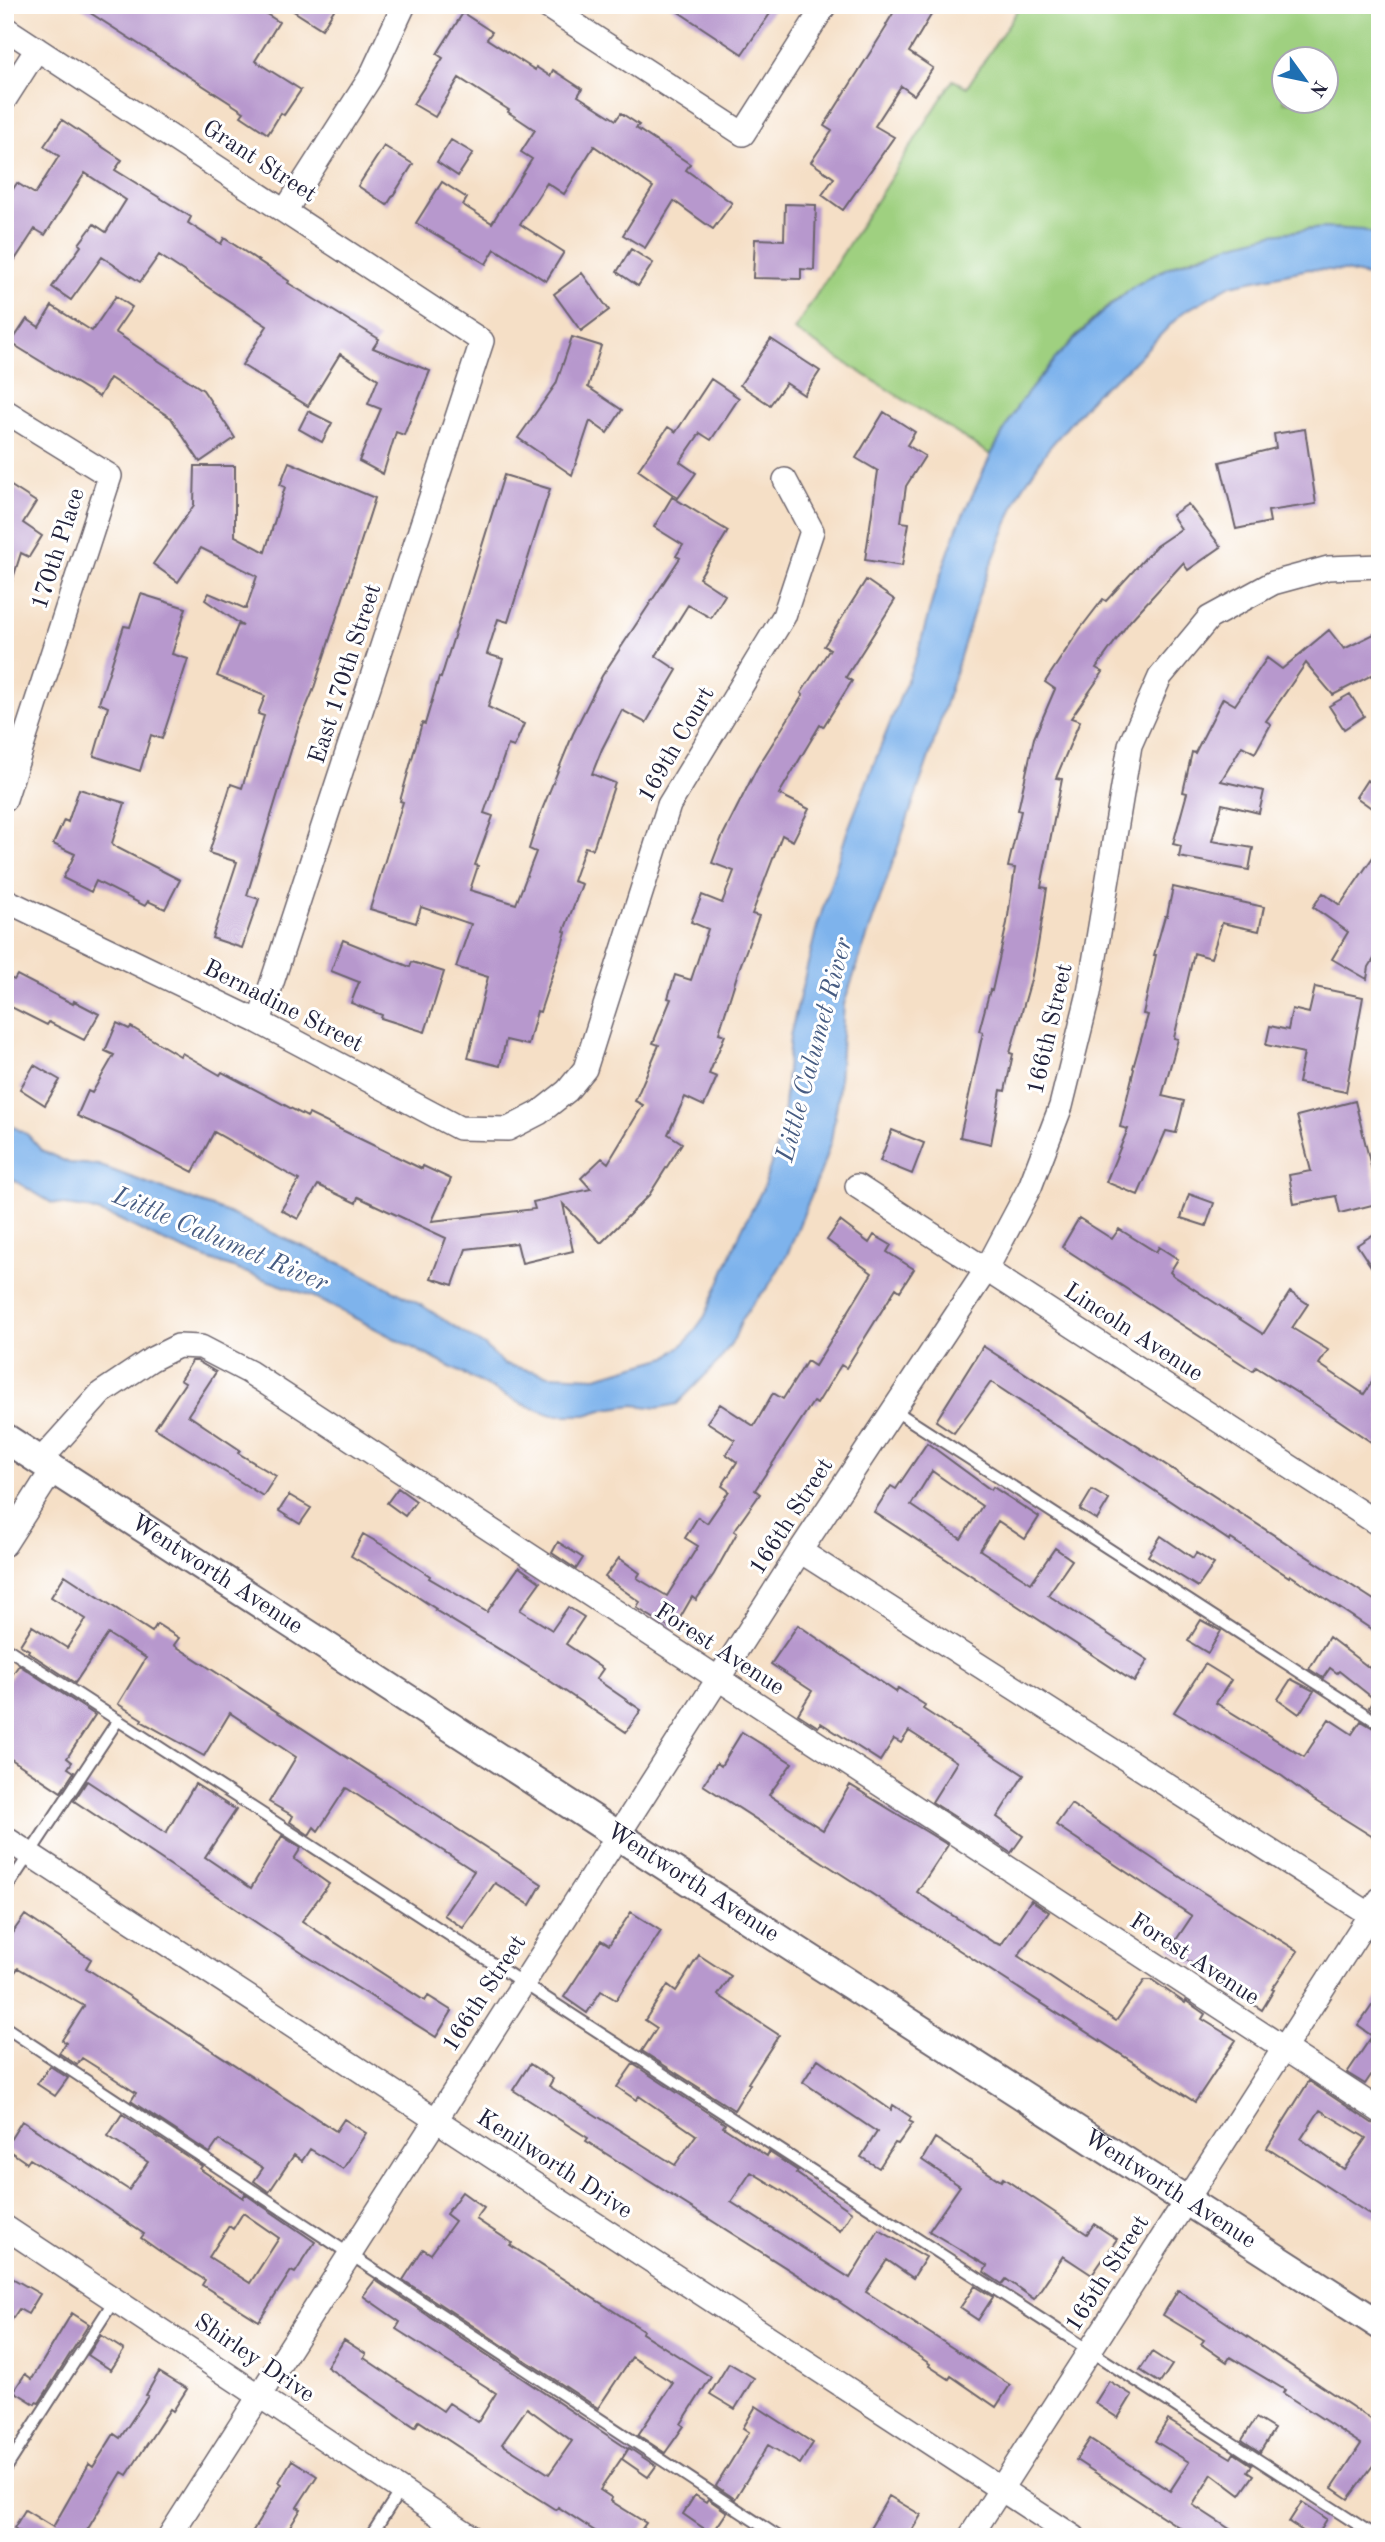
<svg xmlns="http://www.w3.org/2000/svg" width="1385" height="2542" viewBox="0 0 1385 2542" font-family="'Old Standard TT',serif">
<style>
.green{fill:#9fd080;stroke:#60795e;stroke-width:2;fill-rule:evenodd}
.water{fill:#7eb3ec;stroke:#506a94;stroke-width:2}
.building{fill:#b798cd;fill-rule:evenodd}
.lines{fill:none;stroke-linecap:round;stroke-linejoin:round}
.service-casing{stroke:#6c646c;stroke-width:14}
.minor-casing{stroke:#6c646c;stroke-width:26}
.tertiary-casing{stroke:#6c646c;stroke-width:32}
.service{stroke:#fff;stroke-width:10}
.minor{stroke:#fff;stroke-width:23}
.tertiary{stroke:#fff;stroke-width:28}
.labels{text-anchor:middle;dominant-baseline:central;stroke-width:6;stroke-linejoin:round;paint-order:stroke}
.street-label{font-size:24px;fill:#22223b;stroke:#fff}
.water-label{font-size:26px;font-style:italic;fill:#475c82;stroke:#fff}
</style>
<rect width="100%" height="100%" fill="#fff"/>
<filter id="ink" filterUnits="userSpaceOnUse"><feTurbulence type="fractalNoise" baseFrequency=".0143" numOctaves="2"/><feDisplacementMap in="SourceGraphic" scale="14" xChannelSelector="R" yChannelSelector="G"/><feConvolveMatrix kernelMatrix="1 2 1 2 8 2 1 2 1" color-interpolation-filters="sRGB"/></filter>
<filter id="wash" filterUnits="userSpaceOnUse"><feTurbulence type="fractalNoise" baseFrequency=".00686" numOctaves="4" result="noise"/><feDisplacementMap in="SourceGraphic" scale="28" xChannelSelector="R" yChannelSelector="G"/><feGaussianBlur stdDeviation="1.57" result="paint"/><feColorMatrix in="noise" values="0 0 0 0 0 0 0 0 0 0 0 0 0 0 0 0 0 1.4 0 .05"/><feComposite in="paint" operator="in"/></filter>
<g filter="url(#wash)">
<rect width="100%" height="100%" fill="#f5dfc6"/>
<path class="green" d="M1021,5H1380V236C1341,222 1293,229 1254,239C1213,250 1170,262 1135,286C1094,313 1048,364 1020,404C1009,419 1000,438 991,455L794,330L953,80L967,87ZM1284,60H1326V102H1284Z"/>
<path class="water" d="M1323,228L1363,230L1380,236V279L1345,271L1309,269L1231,285L1182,313L1127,369L1096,393L1048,449L1020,492L979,595L932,748L844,1004L838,1097L831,1141L821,1171L787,1255L768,1287L754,1302L742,1320L734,1339L719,1361L677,1404L658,1408L634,1405L605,1409L586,1415H552L520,1403L314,1297L205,1258L158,1239L116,1218L85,1208L52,1203L5,1175V1122L28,1135L41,1150L69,1163L98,1165L226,1212L355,1270L423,1306L486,1347L504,1364L549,1375L596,1377L667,1357L687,1341L705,1316L741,1231L763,1188L782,1130L790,1036L817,927L847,832L918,652L934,594L957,528L991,455L1018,405L1055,359L1097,317L1134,286L1167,268L1227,246L1273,234Z"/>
<g id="blocks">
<path class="building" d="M78,5H252L279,22L255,61L301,90L284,115L281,113L268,134L241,116L244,112Z
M284,5H337L322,29Z
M668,5H776L742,54Z
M898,5H937L909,52L933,68L914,95L901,86L875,126L894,137L843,210L822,195L834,178L811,162L832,131L824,126L887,26L886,25Z
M463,13L492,32L487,39L535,70L536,67L550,76L553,70L582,89L578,96L616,120L621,113L639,125L636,128L690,164L686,170L732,203L713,229L674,201L645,248L623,235L653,187L594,146L564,194L547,183L520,224L564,252L546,281L495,249L486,264L416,223L442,182L467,198L463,205L492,223L532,159L521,152L535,130L508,112L509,110L459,78L435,117L413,104L443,58L437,54Z
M62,120L122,160L115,170L191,217L188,223L221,244L224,238L289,281L288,283L379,339L373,348L430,371L404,435L396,432L383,474L359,461L381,409L368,404L378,379L340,354L308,406L242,365L267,326L159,255L140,282L102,257L71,300L52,287L81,246L79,244L94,224L106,232L126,200L85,173L45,235L35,229L5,275V201L17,183L35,194L59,156L44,146Z
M451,140L473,153L458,176L437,162Z
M384,146L413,164L387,205L358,186Z
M785,204L816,205L814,270L801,269V279L753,278L755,239L784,240Z
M631,249L653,263L638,286L617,272Z
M582,273L609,310L581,331L554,294Z
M116,296L132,307L115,332L203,390L235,438L200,462L171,418L110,378L99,397L11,343L27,319L39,327L52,306L92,331Z
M572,337L601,346L588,387L622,410L607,433L590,421L572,475L518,438L556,384Z
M771,339L820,371L804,395L786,383L770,405L740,385Z
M711,379L739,398L711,440L700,433L680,462L696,473L678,498L638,470L668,427L676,432Z
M308,411L332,423L322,442L299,429Z
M884,412L915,432L907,445L925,456L906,486L901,522L909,523L902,566L865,560L878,471L856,458Z
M1305,429L1316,504L1268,511L1270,522L1236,529L1220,462L1276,448L1274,434Z
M289,462L375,498L313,691L299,724L247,895L259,899L242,948L212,938L237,862L209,853L231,784L242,788L264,716L258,714L265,696L217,676L238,625L243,626L205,600L209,593L246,609L257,576L201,548L178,582L153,564L194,505L195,466H235V536L265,552L285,487L280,485Z
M504,475L550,489L508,622L498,619L487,654L503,659L488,707L524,724L514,747L508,745L484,813L493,816L475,865L478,866L470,890L516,904L536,852L529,849L539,817L573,734L602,676L680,558L676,556L683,545L654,527L672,497L728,531L699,578L725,595L711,618L688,605L656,656L677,670L646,723L622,710L602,749L592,774L615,783L593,849L585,847L573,881L582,884L564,931L566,932L540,1012L537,1011L528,1045L506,1040L500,1066L468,1058L488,977L456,967L471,924L421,907L416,923L370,909L403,802L400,801L422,723L425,724L439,677L441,678Z
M5,482L36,502L23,523L42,536L29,557L21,553L9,591H5Z
M1188,504L1221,547L1188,570L1183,563L1130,621L1096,668L1103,672L1071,718L1080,721L1056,778L1062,779L1041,887L1047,888L1038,945L1031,980L1010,1053L1013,1054L1005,1091L1001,1090L991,1144L960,1137L983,1032L979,1031L990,990L992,991L1007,923L1015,868L1008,867L1021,811L1018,810L1034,738L1055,689L1045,682L1080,629L1103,599L1106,601L1156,546L1181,529L1172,515Z
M866,580L895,600L846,677L852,681L823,727L820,725L779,794L809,809L793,841L782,835L752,914L759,916L738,972L719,1033L725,1035L709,1074L717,1077L704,1106L685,1097L668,1134L682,1143L649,1195L601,1243L563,1204L573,1251L522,1263L517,1243L466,1249L453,1285L431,1278L446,1238L358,1197L356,1203L318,1185L298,1219L281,1210L299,1180L214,1132L193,1172L124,1136L77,1116L88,1091L92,1093L114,1055L105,1051L117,1023L129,1029L131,1027L180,1056L182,1053L220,1075L222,1072L307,1117L309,1114L422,1169L423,1166L451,1179L432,1221L535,1209L533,1202L591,1189L581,1178L602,1158L608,1163L643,1105L635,1101L659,1045L653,1043L671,999L668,998L675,975L691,980L708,929L691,922L702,895L722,903L734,871L712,863L722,837L757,768L803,695L801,693L830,649L824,646Z
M141,594L186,608L172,654L188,659L162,739L151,735L140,771L94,756L108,707L99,703L124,626L130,627Z
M1329,630L1344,649L1380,631V671L1333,695L1306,663L1266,721L1271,724L1255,753L1242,746L1221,781L1264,791L1259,813L1222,804L1212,841L1253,848L1249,870L1179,857L1181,846L1173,844L1187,793L1183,792L1192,752L1195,753L1223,698L1235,705L1267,658L1282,669Z
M1350,694L1364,716L1344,729L1329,706Z
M1367,780L1380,789V814L1356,797Z
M79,789L125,803L112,843L114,846L180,880L165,909L148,901L145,906L96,881L91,892L63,878L75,854L53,844L64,820L68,822Z
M1380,847V949L1369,967L1367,979L1332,959L1348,932L1313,907L1323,893L1340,905Z
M1173,887L1264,907L1259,931L1222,923L1211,958L1194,953L1174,1038L1178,1039L1162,1096L1184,1101L1176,1133L1166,1131L1138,1195L1106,1182L1128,1129L1120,1127L1134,1069L1133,1068L1148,1015L1143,1014L1156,955H1154L1165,916H1167Z
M343,940L410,967L412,962L444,972L425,1032L381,1018L382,1015L351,1003L359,982L331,971Z
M5,975L14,980L17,975L73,1004L74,1001L99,1014L84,1040L49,1022L47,1025L5,1004Z
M1315,987L1363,997L1346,1092L1298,1083L1304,1053L1266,1045L1270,1026L1288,1030L1292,1009L1309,1013Z
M34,1065L60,1080L45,1105L20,1089Z
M1355,1101L1380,1203L1340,1213L1336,1196L1294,1204L1289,1175L1311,1171L1297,1116Z
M892,1130L924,1143L912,1174L880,1161Z
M1189,1194L1214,1203L1206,1226L1181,1218Z
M1079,1218L1112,1239L1119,1229L1156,1252L1159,1247L1178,1259L1170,1272L1174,1276L1263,1334L1290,1292L1308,1304L1292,1328L1328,1350L1319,1364L1364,1394L1380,1370V1448L1318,1406L1256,1367L1253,1371L1062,1247Z
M840,1221L869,1243L874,1235L891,1245L887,1252L914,1269L900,1291L896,1288L846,1368L841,1365L817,1404L813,1402L755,1490L760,1494L734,1531L737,1533L714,1574L696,1600L692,1597L673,1630L637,1608L640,1602L605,1577L619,1558L640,1573L637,1578L667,1596L698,1546L685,1538L698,1517L707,1523L729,1491L722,1486L737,1462L726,1454L735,1440L707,1422L720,1404L754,1426L773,1393L783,1399L807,1361L815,1366L872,1273L827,1240Z
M1380,1230V1280L1357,1245Z
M983,1346L1380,1604V1635L1290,1575L1289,1577L1231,1539L1230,1541L991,1382L954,1433L936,1421Z
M192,1361H197L216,1372L188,1415L240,1450L238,1453L276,1476L263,1496L155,1428L185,1383L180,1380Z
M927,1443L991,1490L993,1487L1039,1517L1025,1539L998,1521L980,1550L1031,1583L1055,1548L1072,1560L1048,1595L1148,1660L1134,1682L874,1512L891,1486L896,1489ZM932,1471L982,1506L961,1539L911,1505Z
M398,1488L416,1501L405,1516L387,1503Z
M1092,1490L1109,1500L1097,1520L1080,1510Z
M289,1495L311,1508L300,1524L279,1511Z
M363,1534L391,1550L430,1576L429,1578L487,1612L519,1567L540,1582L520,1610L552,1630L568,1607L584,1617L566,1644L603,1669L596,1679L641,1710L626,1732L538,1673L435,1610L436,1609L395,1582L351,1556Z
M1161,1536L1193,1558L1196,1553L1214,1564L1198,1587L1148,1556Z
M558,1542L583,1558L576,1569L552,1553Z
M65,1575L152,1632L157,1624L179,1638L174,1645L542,1884L530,1905L495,1883L463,1928L444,1915L474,1871L348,1789L346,1788L318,1831L314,1827L309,1835L290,1822L293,1816L269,1802L296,1757L230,1713L204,1756L141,1721L142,1719L118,1704L146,1658L108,1634L75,1683L28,1652L29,1650L20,1645L32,1626L67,1648L86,1619L51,1597Z
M1201,1620L1221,1631L1208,1653L1188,1641Z
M798,1625L896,1692L898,1688L925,1705L923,1709L1024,1775L997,1817L1023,1836L1011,1853L932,1802L957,1762L909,1731L901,1743L894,1739L880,1761L821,1723L818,1727L798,1714L812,1691L771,1664Z
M1329,1637L1380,1676V1714L1369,1707L1374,1699L1339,1671L1337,1673L1330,1668L1323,1678L1309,1669Z
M1205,1664L1231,1680L1216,1703L1304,1757L1329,1719L1352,1734L1361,1721L1380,1732V1827L1373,1837L1314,1800L1282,1776L1174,1712Z
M19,1665L95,1715L67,1758L72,1762L68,1768L74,1772L61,1792L5,1755V1685Z
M1291,1679L1314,1691L1299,1714L1278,1699Z
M742,1732L792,1763L769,1795L823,1830L850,1785L948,1845L917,1892L993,1942L1001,1945L1031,1900L1049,1912L1018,1956L1096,2008L1116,2021L1145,1980H1152L1185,2003L1186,2001L1205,2014L1202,2019L1236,2040L1195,2102L703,1785L717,1763L721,1766Z
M87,1781L166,1833L195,1784L236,1810L205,1857L251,1888L282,1836L301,1848L294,1859L329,1884L302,1921L425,2001L428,1996L452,2011L436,2037L305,1955L74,1801Z
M1071,1804L1204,1893L1298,1951L1272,1989L1274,1990L1262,2010L1170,1949L1192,1916L1056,1825Z
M631,1912L661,1931L616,2000L601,1991L587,2013L564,1997L601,1940L609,1945Z
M25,1915L91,1959L86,1968L336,2131L344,2119L366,2133L343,2169L310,2149L302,2161L294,2155L269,2192L254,2181L263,2168L219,2140L210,2153L131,2101L136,2093L112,2077L82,2058L77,2065L59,2053L66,2043L62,2040L84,2006L18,1968L5,1986V1943Z
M699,1955L731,1976L718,1995L779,2035L748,2083L750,2084L734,2110L642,2051L657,2028L645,2020L668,1985L676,1991Z
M1380,1994V2062L1365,2084L1347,2073L1372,2036L1358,2026Z
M818,2059L891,2110L893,2105L911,2117L909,2121L913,2123L898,2144L895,2143L879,2168L861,2157L877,2132L803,2082Z
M530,2064L553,2079L549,2086L675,2165L696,2135L639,2096L636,2100L617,2087L633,2064L725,2124L723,2127L767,2156L769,2152L798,2171L796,2173L852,2212L840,2231L784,2192L751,2172L731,2202L850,2278L879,2230L926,2257L913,2278L887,2260L866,2292L1010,2385L996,2407L951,2376L949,2379L929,2366L930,2364L829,2295L586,2141L588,2138L513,2090Z
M50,2066L68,2078L55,2096L37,2084Z
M1309,2081L1372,2123L1380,2125V2221L1267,2148ZM1320,2110L1366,2138L1344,2169L1301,2139Z
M122,2114L202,2166L200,2169L243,2198L245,2194L315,2242L295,2273L291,2271L259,2321L202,2285L205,2280L168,2257L141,2238L144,2234L72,2185L30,2159L27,2163L5,2148L22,2121L129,2190L148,2162L108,2136ZM243,2213L279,2238L250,2283L209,2257L229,2226L233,2229Z
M935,2138L1001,2181L1003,2178L1087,2234L1094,2224L1117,2239L1092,2275L1063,2256L1034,2299L1006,2279L1002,2284L984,2272L987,2266L929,2231L960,2186L922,2160Z
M462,2192L484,2208L476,2219L512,2243L510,2245L643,2330L642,2333L711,2377L681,2424L684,2426L665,2453L638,2435L673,2383L632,2357L598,2408L403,2280L423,2249L431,2254L455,2221L446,2214Z
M5,2274L40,2294L28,2314L19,2309L5,2330Z
M375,2280L628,2449L600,2490L612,2498L611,2501L646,2523L636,2537H604L558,2507L556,2510L498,2473L419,2421L415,2427L327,2367L344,2340L366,2354L364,2358L443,2411L449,2403L478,2422L496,2393L396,2329L400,2322L363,2296ZM527,2408L572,2441L549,2474L502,2444Z
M975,2286L993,2297L978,2320L960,2308Z
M1178,2290L1375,2422L1380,2416V2456L1348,2499L1332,2488L1361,2444L1283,2393L1285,2390L1230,2357L1227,2362L1201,2344L1204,2340L1163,2315Z
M72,2313L89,2324L39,2403L36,2402L35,2404L14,2391L25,2374L32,2379Z
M101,2335L124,2350L111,2370L88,2355Z
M1152,2352L1172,2365L1160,2383L1140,2370Z
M729,2363L754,2378L735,2409L710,2394Z
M159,2372L187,2389L173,2411L170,2409L127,2475L122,2472L83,2537H29L14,2528L25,2510L53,2527L89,2464L93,2467L114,2434L120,2438L148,2396L146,2395Z
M1109,2381L1132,2395L1118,2418L1095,2403Z
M756,2406L813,2443L800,2464L768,2445L735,2499L716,2486L749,2432L743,2428Z
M1256,2418L1274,2429L1260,2452L1242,2440Z
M1168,2420L1231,2458L1234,2453L1252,2465L1248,2471L1254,2475L1240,2495L1212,2474L1193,2505L1242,2537H1194L1076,2460L1090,2439L1170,2491L1189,2462L1155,2441Z
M629,2448L656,2466L648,2477L622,2459Z
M292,2460L317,2476L297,2507L301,2509L284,2537H249L282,2484L279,2482Z
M695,2495L706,2502L708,2499L727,2512L712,2534L683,2514Z
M889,2496L921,2515L908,2537H865Z
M1302,2502L1327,2519L1316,2537H1312L1289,2522Z"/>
</g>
</g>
<g filter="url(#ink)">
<use href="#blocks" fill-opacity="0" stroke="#6c646c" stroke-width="2"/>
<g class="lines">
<defs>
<path id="service" d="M894,1410L1380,1724
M5,1647L1377,2537
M5,1891L118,1720
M5,2027L779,2537
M5,2470L115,2299
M370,2537L401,2489"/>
<path id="minor" d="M545,5L743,134L825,5
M5,28L482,341L259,1022
M5,99L37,49
M285,211L370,78L404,5
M5,411L110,476L5,799
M5,900L259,1022L459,1128L508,1129L539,1113L567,1091L585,1069L669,805L784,616L812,531L785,480
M857,1186L1380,1525
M40,1461L101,1393L152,1359L178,1346L201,1347L249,1372L1380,2111
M5,1544L53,1469
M800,1551L1380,1921
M5,1838L1074,2537
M5,2227L472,2537
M169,2537L800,1551L986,1270L1030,1187L1061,1106L1089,993L1130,745L1160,677L1209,618L1273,583L1328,568L1380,566
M970,2537L1380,1899"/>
<g id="tertiary">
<path id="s1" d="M5,1438L619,1836L1380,2325"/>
</g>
</defs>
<use href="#service" class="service-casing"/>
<use href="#minor" class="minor-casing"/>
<use href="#tertiary" class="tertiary-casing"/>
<use href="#service" class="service"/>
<use href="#minor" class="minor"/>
<use href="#tertiary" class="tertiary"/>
</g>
</g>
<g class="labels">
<g class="street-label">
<text transform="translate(259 162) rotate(33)">Grant Street</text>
<text transform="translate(59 549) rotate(-72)">170th Place</text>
<text transform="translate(346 674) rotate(-72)">East 170th Street</text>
<text transform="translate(677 745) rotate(-60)">169th Court</text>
<text transform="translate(283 1007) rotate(27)">Bernadine Street</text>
<text transform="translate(1051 1029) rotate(-77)">166th Street</text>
<text transform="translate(1133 1333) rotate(33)">Lincoln Avenue</text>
<text transform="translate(792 1517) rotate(-57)">166th Street</text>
<text stroke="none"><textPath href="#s1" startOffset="252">Wentworth Avenue</textPath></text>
<text transform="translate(719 1650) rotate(33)">Forest Avenue</text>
<text stroke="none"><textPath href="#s1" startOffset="819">Wentworth Avenue</textPath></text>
<text transform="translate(1194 1960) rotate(33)">Forest Avenue</text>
<text transform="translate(485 1994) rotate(-57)">166th Street</text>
<text transform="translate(554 2165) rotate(33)">Kenilworth Drive</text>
<text stroke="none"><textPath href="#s1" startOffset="1386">Wentworth Avenue</textPath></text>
<text transform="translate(1108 2274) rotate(-57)">165th Street</text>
<text transform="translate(254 2359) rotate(34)">Shirley Drive</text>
</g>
<g class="water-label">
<text transform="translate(815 1050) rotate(-75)">Little Calumet River</text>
<text transform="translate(220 1240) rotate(23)">Little Calumet River</text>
</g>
</g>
<rect width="1385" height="2542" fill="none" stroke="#fff" stroke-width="28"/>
<g transform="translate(1305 80) rotate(123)"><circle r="33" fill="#ffffff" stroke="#a7a7b1" stroke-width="2"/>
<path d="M0-5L12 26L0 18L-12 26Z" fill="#1f6fb2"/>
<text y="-10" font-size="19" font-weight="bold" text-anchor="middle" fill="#22223b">N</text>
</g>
</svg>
